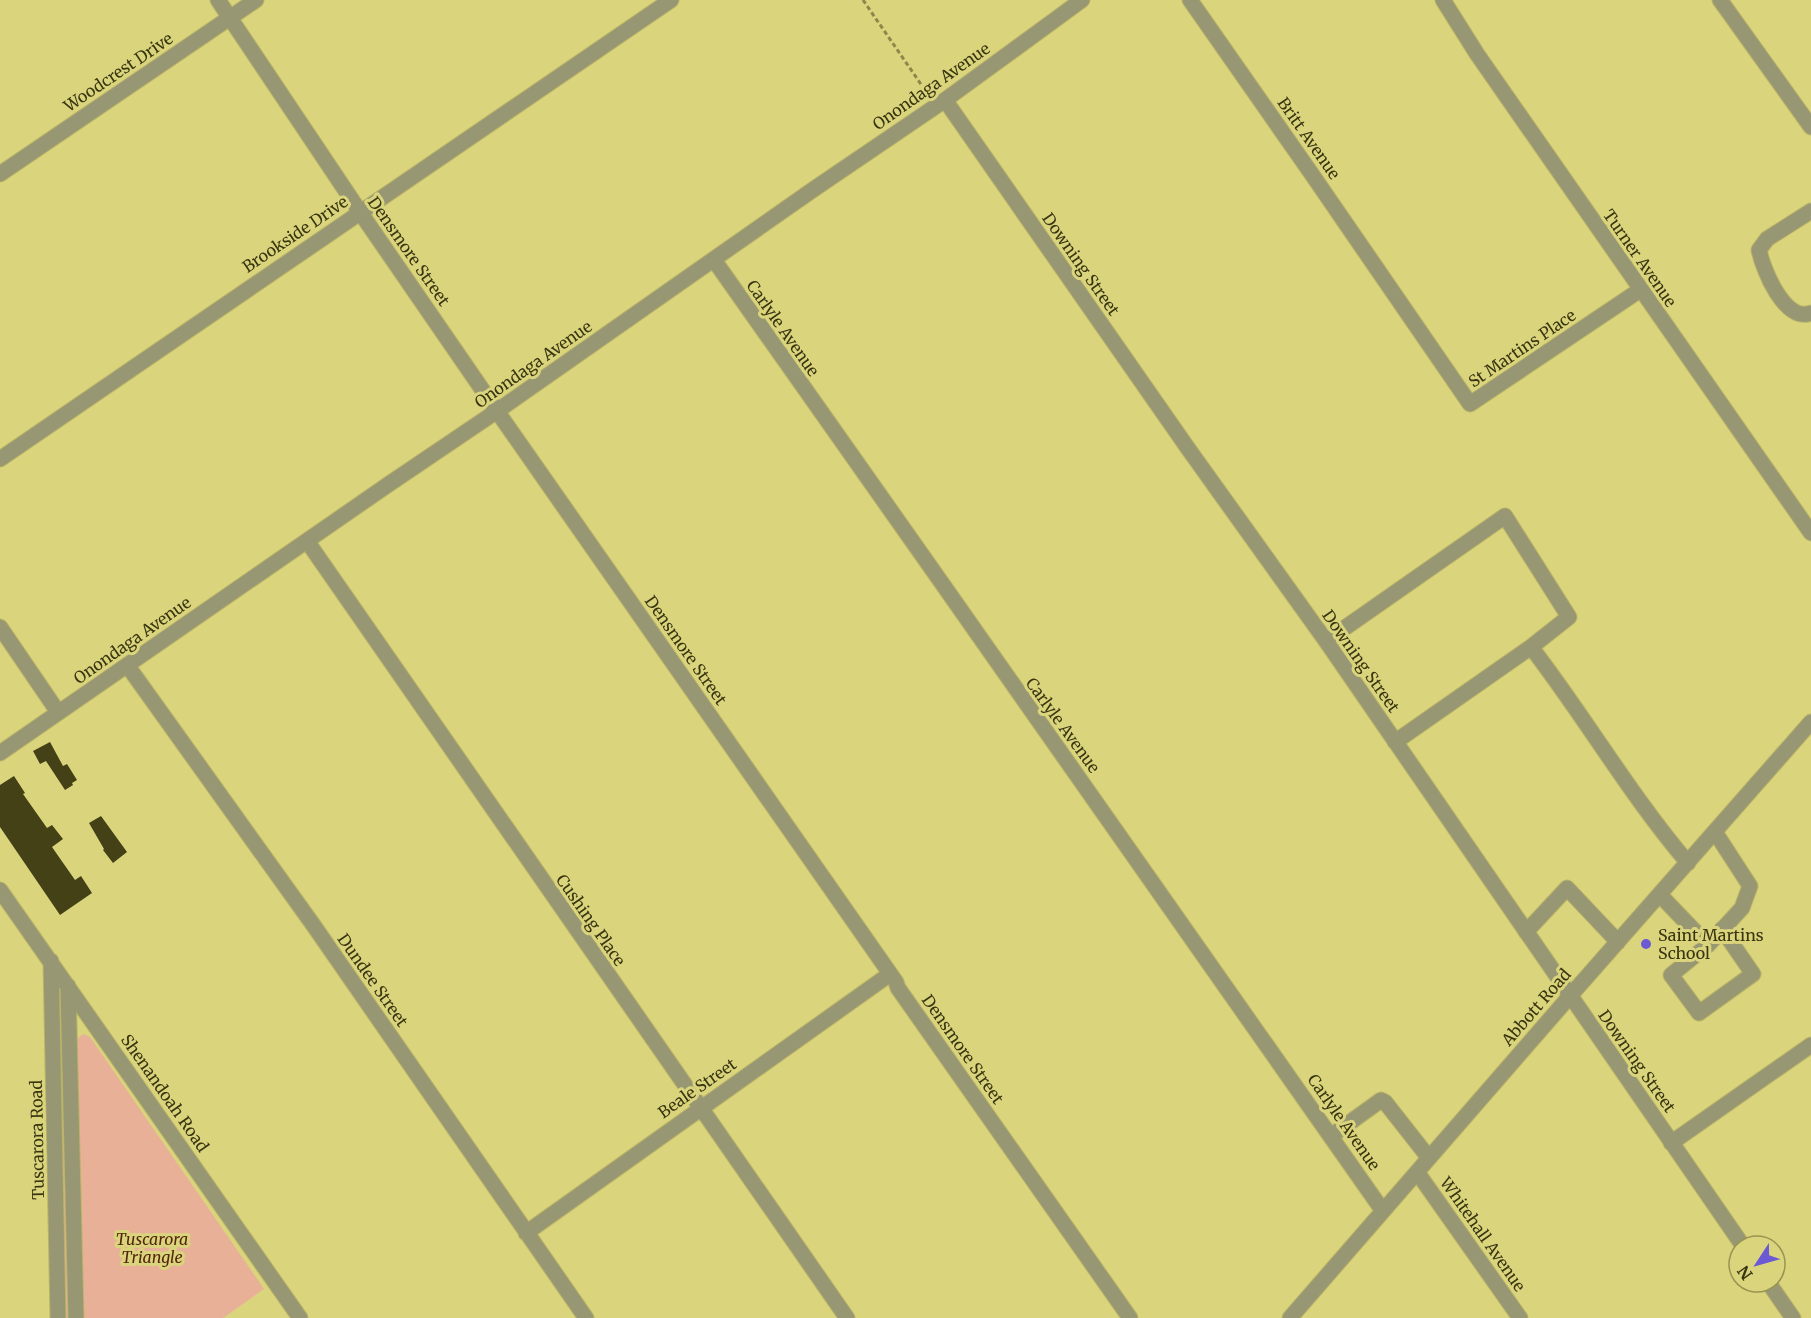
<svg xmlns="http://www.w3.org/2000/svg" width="1811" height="1318" viewBox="0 0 1811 1318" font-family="Merriweather,serif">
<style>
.green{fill:#e8b097}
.building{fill:#444117}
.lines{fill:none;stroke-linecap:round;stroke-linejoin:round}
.minor-casing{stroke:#bab467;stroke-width:17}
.path{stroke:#8d8849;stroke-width:3;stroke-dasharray:4.5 3;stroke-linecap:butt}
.minor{stroke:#989773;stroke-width:15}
.poi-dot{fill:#6b5ad4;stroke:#dad47d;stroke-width:2}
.labels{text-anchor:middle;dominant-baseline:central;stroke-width:6;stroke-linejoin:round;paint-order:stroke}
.street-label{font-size:16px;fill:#383510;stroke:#dad47d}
.poi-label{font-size:16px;fill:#383510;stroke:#dad47d;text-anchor:start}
.park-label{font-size:16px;font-style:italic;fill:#54250c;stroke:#dad47d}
</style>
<rect width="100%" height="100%" fill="#dad47d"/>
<path class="green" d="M83,1034L90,1037L264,1289L223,1318H84L77,1041L78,1038Z
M60,1100H66L71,1318H65Z"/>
<path class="building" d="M50,742L63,766L67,764L77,780L72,783L73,785L65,790L46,761L40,764L33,751Z
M14,776L25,793L23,794L47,828L52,825L63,839L52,847L75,880L81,876L92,893L60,915L0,827V785Z
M101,816L127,852L113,863L103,850L104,849L89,823Z"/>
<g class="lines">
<defs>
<path id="minor" d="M218,0L360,212L497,411L896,982L898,988L1130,1318
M1190,0L1311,173L1470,404L1640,290
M1443,0L1477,54L1811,533
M1720,0L1811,127
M945,100L1187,447L1326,641L1743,1246
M0,174L256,0
M1811,211L1767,239L1759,250C1763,270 1785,323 1811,313
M714,260C937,577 1162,893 1383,1211
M0,459L671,0
M307,541L847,1318
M0,627L58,712
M1326,641L1505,516L1569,617L1531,647L1395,742
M1531,647C1585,717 1630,795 1688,863
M127,665L314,926L586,1318
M0,753L389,484L497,411L814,189L945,100L1082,0
M0,890L300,1318
M1660,895L1708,945L1742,908L1750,886L1715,832
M1526,932L1567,888L1618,942
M1708,945L1671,975L1699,1013L1753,974L1722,929
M51,961L58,1318
M68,986L76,1318
M1331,1136L1381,1100L1385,1102L1429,1158
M1671,1143L1811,1045
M1417,1172L1520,1318
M526,1233L890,974
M1768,1282L1793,1318
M1290,1318L1570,996L1811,722"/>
</defs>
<use href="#minor" class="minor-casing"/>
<path class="path" d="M863,0L927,93"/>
<use href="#minor" class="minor"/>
</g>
<circle class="poi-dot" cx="1646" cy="944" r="6"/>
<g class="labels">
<g class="street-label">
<text transform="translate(118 72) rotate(-34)">Woodcrest Drive</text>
<text transform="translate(931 86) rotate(-35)">Onondaga Avenue</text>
<text transform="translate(1309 138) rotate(55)">Britt Avenue</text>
<text transform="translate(295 234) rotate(-34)">Brookside Drive</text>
<text transform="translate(409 251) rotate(55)">Densmore Street</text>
<text transform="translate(1640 258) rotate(55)">Turner Avenue</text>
<text transform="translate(1081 264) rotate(55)">Downing Street</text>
<text transform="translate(783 328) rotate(55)">Carlyle Avenue</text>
<text transform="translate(1522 348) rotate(-34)">St Martins Place</text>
<text transform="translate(533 364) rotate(-35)">Onondaga Avenue</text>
<text transform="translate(132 640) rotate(-35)">Onondaga Avenue</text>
<text transform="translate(686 650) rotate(55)">Densmore Street</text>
<text transform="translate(1361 661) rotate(55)">Downing Street</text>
<text transform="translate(1063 725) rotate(54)">Carlyle Avenue</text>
<text transform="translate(591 920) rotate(55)">Cushing Place</text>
<text transform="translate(373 980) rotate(55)">Dundee Street</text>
<text transform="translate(1536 1007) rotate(-49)">Abbott Road</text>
<text transform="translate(963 1049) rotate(55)">Densmore Street</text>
<text transform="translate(1637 1061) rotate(55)">Downing Street</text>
<text transform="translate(697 1088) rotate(-35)">Beale Street</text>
<text transform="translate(165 1093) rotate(55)">Shenandoah Road</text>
<text transform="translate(1344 1122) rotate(55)">Carlyle Avenue</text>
<text transform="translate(37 1140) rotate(-91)">Tuscarora Road</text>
<text transform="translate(1483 1234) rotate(55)">Whitehall Avenue</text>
</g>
<g class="poi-label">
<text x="1658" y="935">Saint Martins<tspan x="1658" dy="18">School</tspan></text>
</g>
<g class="park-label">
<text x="152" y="1239">Tuscarora<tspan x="152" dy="18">Triangle</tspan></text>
</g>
</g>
<g transform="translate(1757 1264) rotate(234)"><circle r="28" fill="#dad47d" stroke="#999451" stroke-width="1.5"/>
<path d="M0-4.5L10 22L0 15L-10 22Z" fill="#6b5ad4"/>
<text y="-9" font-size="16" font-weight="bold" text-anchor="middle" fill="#383510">N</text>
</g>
</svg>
